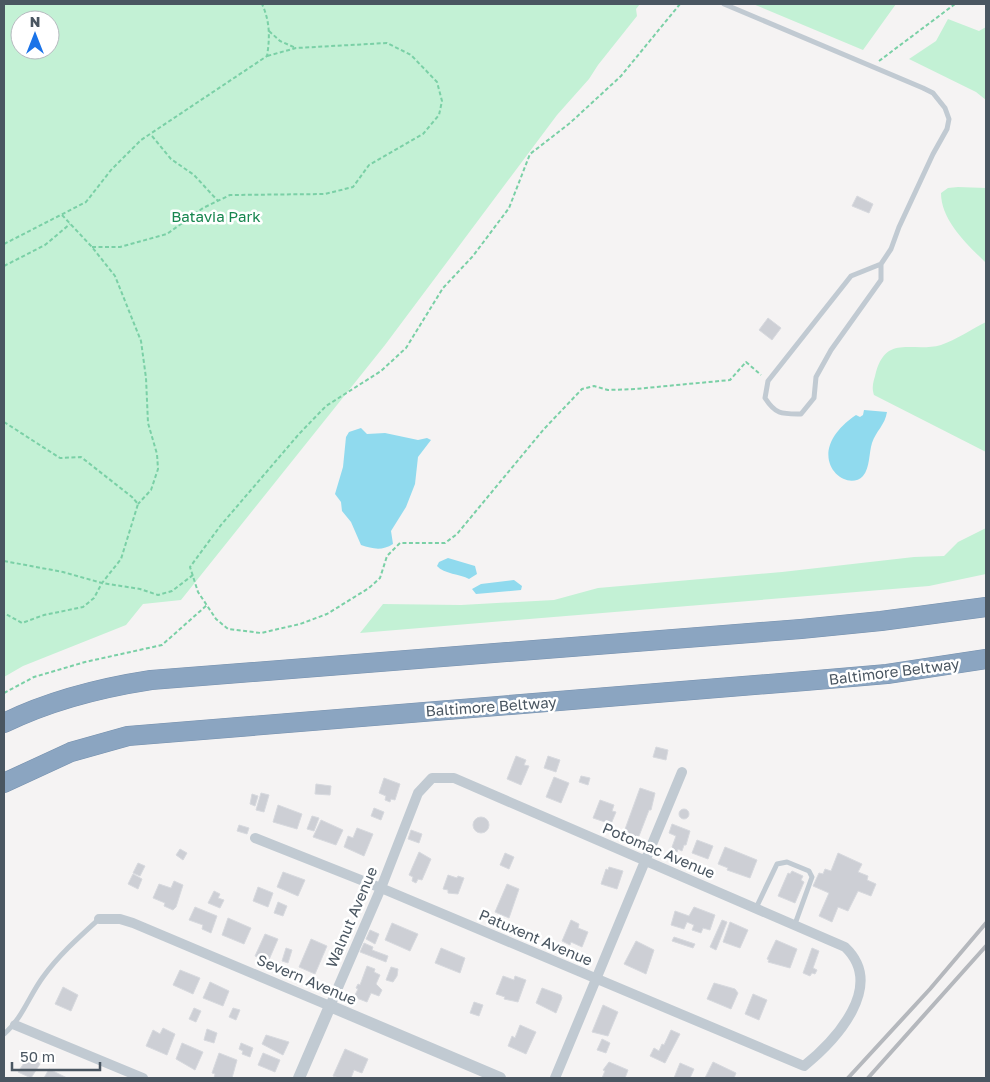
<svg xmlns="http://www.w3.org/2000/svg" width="990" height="1082" viewBox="0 0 990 1082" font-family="'Golos Text',sans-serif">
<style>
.green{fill:#c3f1d5;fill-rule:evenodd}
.water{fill:#90daee}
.building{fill:#cdcfd5;stroke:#d7d9de}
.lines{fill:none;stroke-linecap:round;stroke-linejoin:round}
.motorway-casing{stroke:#7690ad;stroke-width:20}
.path{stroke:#7ad0a6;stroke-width:2;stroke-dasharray:4 2.5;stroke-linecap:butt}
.service{stroke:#c1cad2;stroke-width:5}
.minor{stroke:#c1cad2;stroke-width:10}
.tertiary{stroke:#c1cad2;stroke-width:12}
.motorway{stroke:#8ba5c1;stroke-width:19}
.rail{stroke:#b5b8bd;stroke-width:4}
.labels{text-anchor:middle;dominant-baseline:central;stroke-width:5;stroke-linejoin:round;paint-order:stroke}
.park-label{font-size:15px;fill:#17864f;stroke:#fff}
.street-label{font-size:15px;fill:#4a5661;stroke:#fff}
</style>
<rect width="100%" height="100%" fill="#f5f3f3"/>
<path class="green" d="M4,4H640L636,9L637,16L598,65L589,79L557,115L385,345L181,600L143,604L126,625L23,666L4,677ZM20,20H50V50H20Z
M753,4H896L863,50Z
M948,19L979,31L986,27V100L976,92L909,59L936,41Z
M958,187L986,188V263C968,245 941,221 941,193L948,188Z
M986,322V452L874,395C871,386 874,381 876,372C887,334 912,353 941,345C956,340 972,329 986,322Z
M986,528V574L929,586L360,633L383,604L461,605L554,600L598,588L782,572L914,557L944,556L958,542Z"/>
<path class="water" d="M864,410L887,412C885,425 876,431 872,443C869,452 870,468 863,476C845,495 799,454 856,415L860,417L863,415Z
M361,428L367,434L385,433L418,440L427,438L431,440L418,457L415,484L406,507L391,531L393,544C382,551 373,549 361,545L351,522L342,511L341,502L335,494L343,467L346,437L349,432Z
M448,558L475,566L477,574L469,579C460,574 444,574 437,566L439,562Z
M514,580L522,586L521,590L476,594L472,589L481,584Z"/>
<path class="building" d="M857,196L873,204L869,213L852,206Z
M768,318L781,328L772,340L759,330Z
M656,747L668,750L666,760L653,757Z
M516,756L526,760L524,765L529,766L521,785L507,779Z
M548,756L560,760L556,772L544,768Z
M581,776L590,778L588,785L579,782Z
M554,777L569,783L561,803L546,797Z
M384,778L400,784L395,800L391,799L390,802L385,800L386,796L379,793Z
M316,784L331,786L330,795L315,794Z
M640,788L655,793L651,810H649L639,836L637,837L624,832Z
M261,793L269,795L264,812L256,810Z
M252,794L258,796L255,806L250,804Z
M600,800L614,805L612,811L616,812L611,824L593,818Z
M278,805L302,814L297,829L273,822Z
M374,808L384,812L381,820L371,816Z
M679 814a5 5 0 1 1 10 0a5 5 0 1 1-10 0Z
M312,816L319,818L314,831L307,829Z
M473 825a8 8 0 1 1 16 0a8 8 0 1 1-16 0Z
M321,820L343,830L336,845L313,837Z
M672,824L690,831L686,845H684L682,851L678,849L677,852L672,847L676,836L669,833Z
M239,825L249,828L247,834L237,831Z
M357,828L373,834L364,856L344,847L348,836L353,838Z
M411,830L422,834L419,843L408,839Z
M697,840L713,846L708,859L692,853Z
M725,847L757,860L750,878L727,870L728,868L718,864Z
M180,849L187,853L183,860L176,855Z
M419,852L431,859L422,880L418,879L416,883L412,881L413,877L409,875Z
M505,853L514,857L509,869L500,865Z
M838,853L862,864L858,872L868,876L867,880L876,884L871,896L858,891L848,911L838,907L832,922L819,916L829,893L813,886L819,873L823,874L825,869L831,871Z
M138,863L145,866L140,876L133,873Z
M609,867L623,871L617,889L601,884L606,869L608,870Z
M792,871L803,876L801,880L804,882L795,903L778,896L788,873L790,874Z
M283,872L305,880L298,896L277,887Z
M133,874L142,879L138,889L128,884Z
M448,875L457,878L458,876L464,878L458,894L448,893V890L443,889Z
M174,881L183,885L176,907L173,910L164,906L165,903L153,898L159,884L171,888Z
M507,884L519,889L509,918L495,912Z
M258,887L273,893L268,907L253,901Z
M214,891L220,894L218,898L224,900L220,908L208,903Z
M278,902L287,906L283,916L274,913Z
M195,907L217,916L211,933L202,929L203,925L189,920Z
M694,907L715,915L710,930L703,928L701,933L692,930L694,925L687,922L684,929L671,925L675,911L689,916Z
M228,918L251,928L244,944L222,935Z
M571,920L579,924L578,928L588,932L582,947L571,942L570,945L562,941Z
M722,920L727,922L716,950L710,947Z
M730,922L748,930L740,948L723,942Z
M392,923L418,934L410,951L385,940Z
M370,930L379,934L375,944L366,939Z
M265,934L278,939L268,962L255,956Z
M674,937L695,944L693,948L672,941Z
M311,939L327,946L315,974L299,967Z
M776,940L797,949L790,968L768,962L769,960L767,959Z
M636,941L654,950L646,974L624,964Z
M364,943L373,947L372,950L388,956L386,962L360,952Z
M286,948L292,950L288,963L282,961Z
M441,948L465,958L460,973L435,963Z
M812,948L819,951L813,968L817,970L815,974L812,973L810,976L803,973Z
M367,966L375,969L374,972L380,975L376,984L382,990L379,996L371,993L367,1002L354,997L358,989L356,988L358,984L360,985Z
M391,967L398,969L397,976L393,982L386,980Z
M180,970L200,978L193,994L173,985Z
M503,976L514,980L515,976L526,980L518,1002L504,999L505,997L496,994Z
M210,982L229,991L223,1006L203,998Z
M714,983L735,989L738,993L731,1009L707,999Z
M63,987L78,995L71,1011L55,1004Z
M542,988L561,995L562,998L556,1013L536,1003Z
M753,994L767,1000L759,1020L745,1014Z
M474,1002L483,1005L479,1016L470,1013Z
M603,1005L618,1012L608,1036L592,1032Z
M194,1008L201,1011L196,1022L189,1019Z
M233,1008L240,1010L236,1020L229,1017Z
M520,1025L536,1032L526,1054L508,1046L512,1036L515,1038Z
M163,1028L175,1034L167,1055L146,1046L153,1030L160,1034Z
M207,1029L217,1033L214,1043L204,1040Z
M671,1030L680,1034L665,1063L650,1056L654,1048L659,1051L662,1044L664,1045Z
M266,1035L289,1042L283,1055L262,1044Z
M602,1039L610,1043L606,1053L597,1050Z
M182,1043L203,1052L195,1070L176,1059Z
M241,1043L253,1048L250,1057L242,1054L243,1051L239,1049Z
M345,1049L368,1059L362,1073L354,1070L351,1078H339L333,1076Z
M219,1053L237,1060L232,1078H214L215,1074L212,1073Z
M263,1053L280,1060L275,1072L258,1065Z
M28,1057L31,1059L33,1057L40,1064L31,1078L18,1072Z
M609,1062L628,1070L625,1078H602L605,1071L603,1070Z
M713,1062L736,1073L734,1078H705Z
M680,1063L694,1069L690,1078H674Z
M49,1069L67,1078H44Z"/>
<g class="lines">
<defs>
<path id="motorway" d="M4,723C51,700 99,688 151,680L801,629L881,621L986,607
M4,783L71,752L128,736L805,681L887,674L986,659"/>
</defs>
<use href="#motorway" class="motorway-casing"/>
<path class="path" d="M680,4L621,76L570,123L530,154L509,208L473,256L443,288L406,348L381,371L326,406L299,434L221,525L190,567L198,592L216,619L228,629L261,633L300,624L327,614L369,588L380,578L387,556L400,543H445L457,534L544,429L582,389L594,386L608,390L635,389L730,380L746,362L761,375
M976,4H984
M269,31L280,41L296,48
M879,61L955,4
M152,136L171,159L194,175L218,201
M62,215L92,247L115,276L141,341L146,378L148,423L157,454L158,469L151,490L138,504
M4,244L86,202L111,170L141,140L267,56C270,38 270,21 262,4
M92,247H120L167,234L203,208L230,195L325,194L353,187L369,165L423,134L439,115L442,101L437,82L411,55L387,43L296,48L267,56
M4,266L45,245L70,224
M4,422L60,458L81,457L132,497L138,504L121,559L102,583L94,598L83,607L44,615L22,623L4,613
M4,561L63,572L102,583L140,589L158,595L172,591L193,575
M4,693L34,677L85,662L162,645L207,605"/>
<path class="service" d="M724,4L923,88L933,93L945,108L949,119L947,129L933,154L899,227L891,249L881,264V280L831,350L816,377L814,398L801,414C782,414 776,415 765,398L768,381L851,276L881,264
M756,908L777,864L787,862L809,871L812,877L795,924
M4,1034C22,1019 29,996 43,977C59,955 78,938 99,919"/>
<path class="minor" d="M99,919H120L133,923L330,1006L381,888L418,793L432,778H454L845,947C886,986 836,1040 804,1066L381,888L255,838
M15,1025L143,1078
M555,1078L682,772"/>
<path class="tertiary" d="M299,1078L330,1006L500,1078"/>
<use href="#motorway" class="motorway"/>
<path class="rail" d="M848,1078L930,989L986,923
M868,1078L986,946"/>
</g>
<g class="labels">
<g class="park-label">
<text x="216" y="216">Batavia Park</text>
</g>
<g class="street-label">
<text transform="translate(894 671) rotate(-7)">Baltimore Beltway</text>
<text transform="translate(491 706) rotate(-4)">Baltimore Beltway</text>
<text transform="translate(659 850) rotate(23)">Potomac Avenue</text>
<text transform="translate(351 917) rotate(-67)">Walnut Avenue</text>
<text transform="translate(536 937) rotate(23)">Patuxent Avenue</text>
<text transform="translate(307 979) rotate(23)">Severn Avenue</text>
</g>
</g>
<rect width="990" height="1082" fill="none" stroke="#4a5661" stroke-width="10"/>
<g transform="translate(35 35)"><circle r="24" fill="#ffffff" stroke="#b7bbc0"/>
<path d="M0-4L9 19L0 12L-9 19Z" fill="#1a73e8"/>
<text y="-8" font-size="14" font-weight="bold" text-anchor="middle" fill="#4a5661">N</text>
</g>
<path d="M12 1062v8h88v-8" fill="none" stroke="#4a5661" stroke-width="2.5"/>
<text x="20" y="1062" font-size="15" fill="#4a5661" stroke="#ffffff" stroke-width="4" paint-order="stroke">50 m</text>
</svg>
